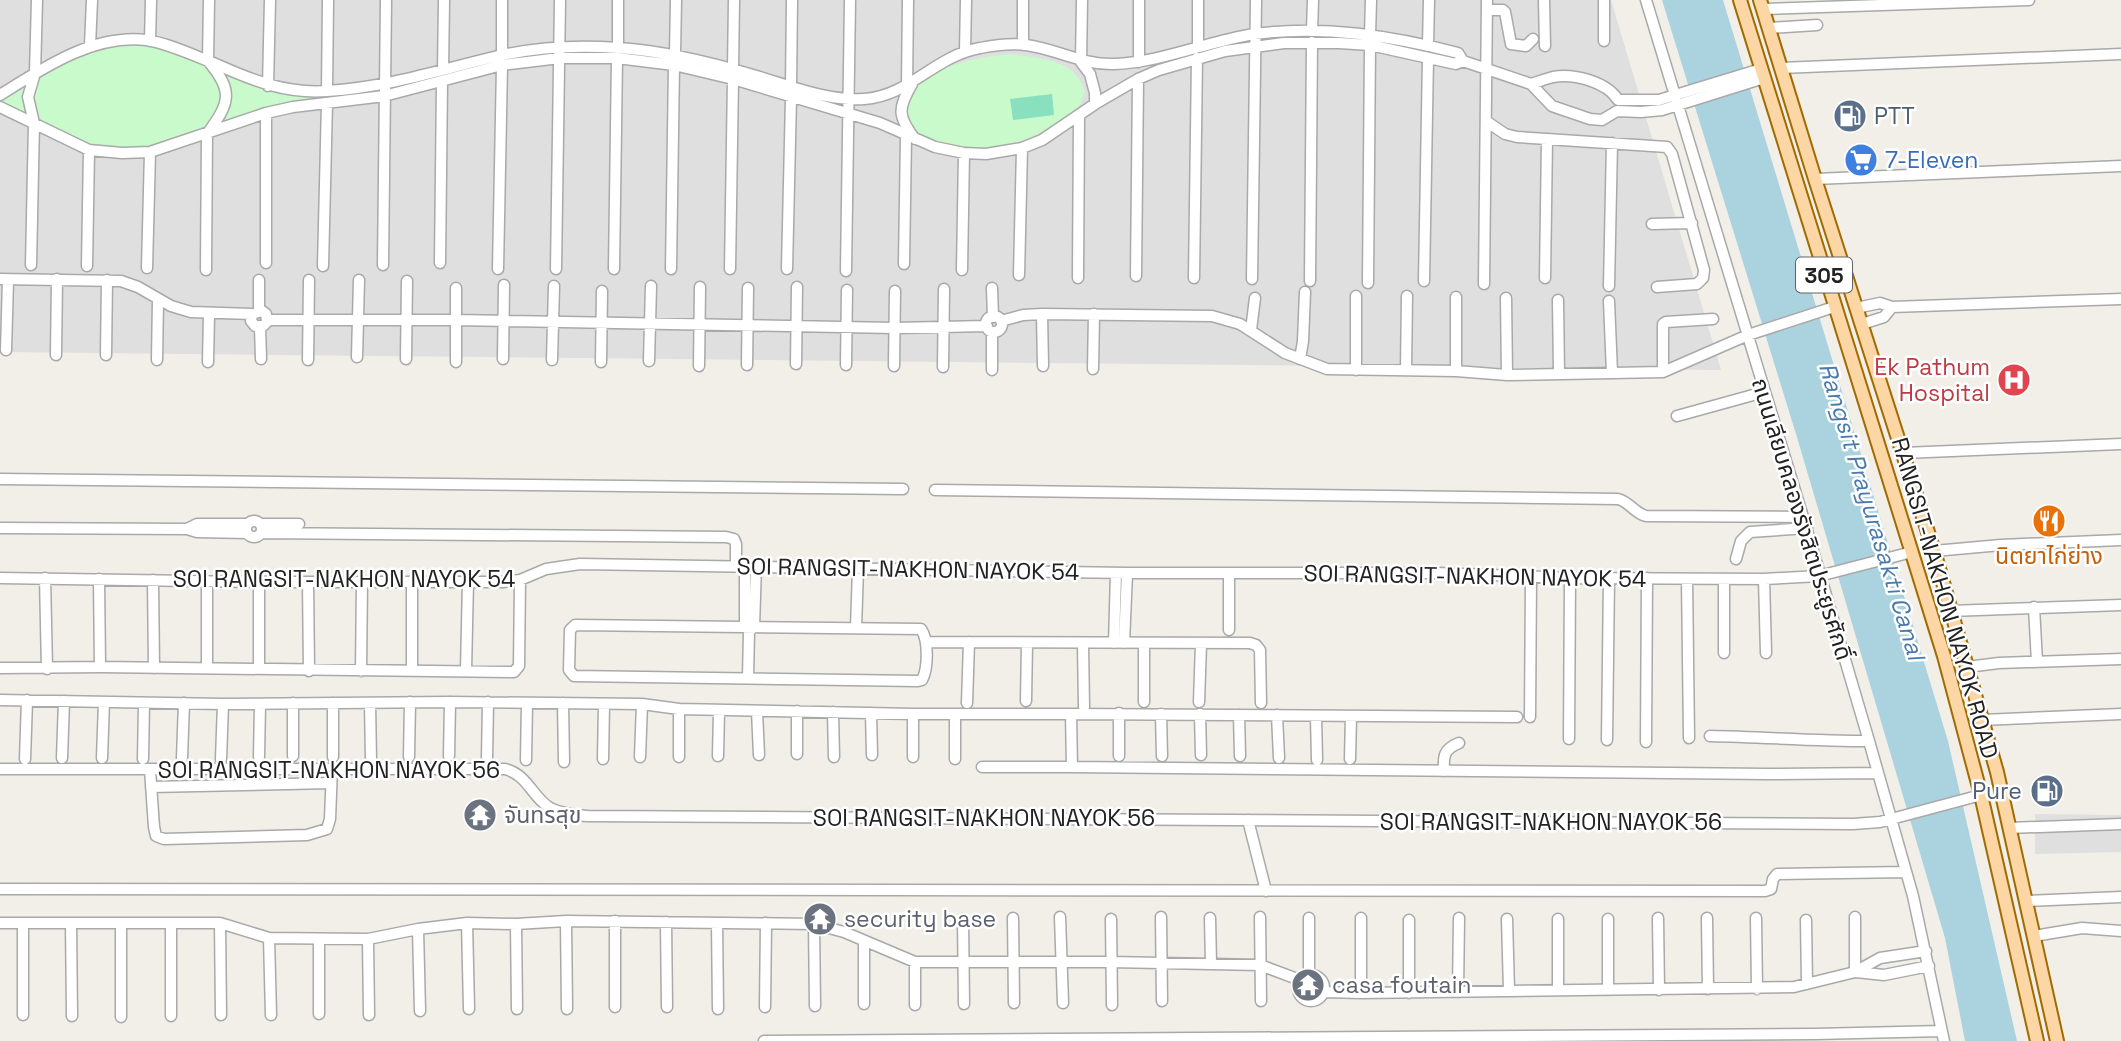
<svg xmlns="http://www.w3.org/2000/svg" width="2121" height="1041" viewBox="0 0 2121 1041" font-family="'Space Grotesk','Noto Sans Thai',sans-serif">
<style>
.residential{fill:#e0dfdf}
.park{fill:#c8facc}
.pitch{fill:#88e0be}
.water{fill:#aad3df}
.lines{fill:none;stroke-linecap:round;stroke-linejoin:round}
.minor-casing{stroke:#a9a9a9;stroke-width:13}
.major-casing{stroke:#a06b00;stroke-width:16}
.minor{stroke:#fff;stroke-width:10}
.major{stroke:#fcd6a4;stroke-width:12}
.labels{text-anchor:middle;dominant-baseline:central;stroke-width:5;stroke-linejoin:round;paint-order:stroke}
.shield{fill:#fff;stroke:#646464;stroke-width:2}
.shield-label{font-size:21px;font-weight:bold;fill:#222}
.service-label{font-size:23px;fill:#4e5e75;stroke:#fff;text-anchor:start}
.shop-label{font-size:23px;fill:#366cbe;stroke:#fff;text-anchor:start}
.health-label{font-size:23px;fill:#be3a42;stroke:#fff;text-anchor:end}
.street-label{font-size:23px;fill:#222;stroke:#fff}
.food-label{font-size:23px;fill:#c56008;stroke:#fff}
.worship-label{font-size:23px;fill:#5b616d;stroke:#fff;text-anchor:start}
.water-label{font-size:24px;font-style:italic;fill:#4a7aab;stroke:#fff}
</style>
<rect width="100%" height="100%" fill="#f2efe9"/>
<path class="residential" d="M0,0H1611L1721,370L0,352Z
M2035,814L2121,815V852L2035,854Z"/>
<path class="park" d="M150,41L265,84L320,97L263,113L147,151L90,150L0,108V89L90,46Z
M1011,54C1041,59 1074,58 1085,91C1083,96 1082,102 1079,106C1075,113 1064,118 1058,122C1023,145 985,154 945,144C935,141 923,139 915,131C909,125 906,115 907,107C913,67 979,57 1011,54Z"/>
<path class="pitch" d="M1052,94L1054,115L1013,120L1010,99Z"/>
<path class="water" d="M1662,0H1723L1948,741L2017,1041H1965L1945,938L1796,434Z"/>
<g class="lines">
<defs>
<path id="minor" d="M1082,0L1081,62L1090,74L1095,93V104
M1544,0L1545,46
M1604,0V41
M1646,0L1803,517L1869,741L1913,896L1944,1041
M1763,9L2029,0
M1487,10H1503L1505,12L1511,44L1526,46L1533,39
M1769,28L1817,25
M1312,31L1313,0
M1370,35L1371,0
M150,41L151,0
M1023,45V0
M90,46L92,0
M1428,46L1429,0
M1198,47V0
M618,48V0
M965,51L966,0
M675,54L676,0
M502,55V0
M1139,62V0
M1781,68L2121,54
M733,69L734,0
M443,70L444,0
M912,84C898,108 897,116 915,139
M1531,84C1538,82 1545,79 1553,77C1574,73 1607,82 1618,100H1659L1761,69
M268,86L270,0
M791,86L792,0
M907,86L908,0
M327,91L328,0
M0,95C43,68 93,34 146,40C168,43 198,57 218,65C254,81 287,94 327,91C389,87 439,70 498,56C537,47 579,45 619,48C665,51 709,62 753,75C788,85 826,101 864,99C910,96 934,56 980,48C995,45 1011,43 1026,45C1057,49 1082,65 1114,64C1163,62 1208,41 1255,34C1324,25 1392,36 1458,53L1463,61L1531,84L1552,106L1590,119L1602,120L1617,111L1641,112L1662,110L1764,78
M0,107L89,150L122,153L150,152L266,113L293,107L384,96L502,65L560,58H617L674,65L733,79L880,123L935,147L964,153L986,154L1022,148L1042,140L1095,104L1138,79L1159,70L1225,51L1284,43H1339L1370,45L1456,64L1463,61
M1486,121L1505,134L1517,137L1667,147L1672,154L1704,270L1703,278L1697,284L1657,287
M1815,179L2121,166
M1652,224L1692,223
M266,263V113
M440,263L442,81
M904,264L906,136
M31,265L34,123L28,97L35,73L37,0
M383,265L386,0
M87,266L89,150
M323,266L327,103
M147,268L150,152
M498,269L502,65
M556,269L560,0
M614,269L617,58
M671,269L674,65
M730,269L733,79
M787,269L791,98
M206,270L207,134C230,103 234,91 208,61L209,0
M962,270L964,153
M846,271L850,0
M1019,275L1022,148
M1136,276L1138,79
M1078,278L1079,116
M1194,278L1197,58
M1545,278L1547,139
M0,279L121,281L138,287L171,306L191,312L252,314L262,311L266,314L267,322L263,326H255L251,321L252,314
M1252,279L1256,0
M1310,281L1312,42
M1424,281L1428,58
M1368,283L1370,45
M1484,284L1487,0
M1609,286L1612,143
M992,288L993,317
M1506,298L1507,375
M1558,300L1559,374
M1609,301L1612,373
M1856,308L1880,303L1892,307L2121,299
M259,311V280
M1042,314L1043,366
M986 324a8 8 0 1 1 16 0a8 8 0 1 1-16 0Z
M268,320H456L894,328L987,326
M1001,321L1023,315L1042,314L1212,316L1240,324L1285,353L1327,369L1456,371L1507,375L1663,372L1748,335L1834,307
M1862,324L1884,317L1892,307
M260,327L261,359
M1251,330L1255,298
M992,332V370
M6,350L8,280
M56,355L57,279
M106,355L107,280
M357,357L359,280
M406,359L407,281
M503,359L504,285
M1300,359L1303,341L1305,292
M157,360L158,300
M308,360L309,280
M552,360L554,286
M649,361L651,286
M208,362L209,315
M456,362V288
M601,362L602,291
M796,364L797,287
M747,365L748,288
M846,365L847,290
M699,366L700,287
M894,366L895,291
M943,367L944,289
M1093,369L1094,314
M1356,370V296
M1406,370L1407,296
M1456,371V297
M1663,372V324L1666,322L1713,319
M1677,416L1764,392
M1904,453L2121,444
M0,479L903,489
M935,490L1618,499C1630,502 1634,513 1646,516L1803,517
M246 529a8 8 0 1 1 16 0a8 8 0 1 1-16 0Z
M260,524H299
M0,528L187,529L197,532L247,533
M187,529L197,524H248
M262,533L726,537L734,539L736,544V565
M1934,551L2001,545L2121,540
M1736,559L1741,541L1750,532L1807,528
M745,565V626L749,631L748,678
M0,578L259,582H502L520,580L546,569L580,564L1127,573H1436L1570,578L1764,579L1819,576L1912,552
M45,578L47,669
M99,579L100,667
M1687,579L1689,738
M1764,579L1766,653
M153,580L154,668
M1724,580V653
M207,581V668
M259,582V668
M308,582L309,671
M2034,607L2037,662
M1950,611L2121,605
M575,625L921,629C929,640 928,669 922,680L918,681L574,676L569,670L570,630Z
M856,628L858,569
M1229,630V573
M749,631L754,627L756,565
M926,642L1250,643L1256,645L1260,650L1261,703
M1114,643L1116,573
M1124,643L1127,573
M1144,643V702
M1083,644L1084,707
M1967,667L1999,663L2121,659
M0,668L100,667L514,672L519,666L520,580
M412,670V581
M361,671L362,582
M466,671L468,581
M0,700L223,704L450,702L642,704L679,709L913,714H1071L1072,767L1767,774L1878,773
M1026,701L1027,643
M1199,702L1201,644
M370,703L371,760
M563,703L564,762
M967,703L969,642
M679,709V757
M757,711L759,755
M833,712L834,757
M871,713L872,755
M1119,713V756
M913,714V757
M1071,714L1517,717
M1161,714L1162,756
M1200,714L1201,755
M1239,715L1240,756
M1277,715L1279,758
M1316,716L1317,760
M1530,717L1531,577
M1982,720L2121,714
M1710,736C1763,737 1815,741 1869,741
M1569,739L1570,578
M1607,740L1609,578
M1646,742L1647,578
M797,754V711
M293,756V703
M449,756L450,702
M718,756L719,710
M259,757L260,704
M333,757V703
M409,757L410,702
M640,757L642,704
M62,758L64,701
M102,758L104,702
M182,758L184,703
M487,758L488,702
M25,759L27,700
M143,759L144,703
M221,759L223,704
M603,759L604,704
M955,759V714
M1350,759L1351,716
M526,760L527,703
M982,767H1072
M0,769H505C528,775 532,797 550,808C562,814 576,815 588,816L1853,824L1880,822L1981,795
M150,770L154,827L156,836L164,839L307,835L327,829L330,819L332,768
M1444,771C1443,756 1444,749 1459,743
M151,787L331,783
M1248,820L1266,891
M2009,828L2121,824
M0,889L1765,891L1771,889L1773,879L1777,874L1906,872
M2026,901L2121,897
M1060,917L1063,1003
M1161,917L1162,1001
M1260,917L1261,1001
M1855,917V972
M1013,918L1014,1003
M1210,918L1211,964
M1309,918V975
M1361,918V993
M1658,918L1659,990
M1707,918L1708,989
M1756,918L1757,989
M963,919L964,1004
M1111,919L1112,1005
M1507,919L1509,991
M1558,919V990
M1608,919V990
M1409,920V993
M1806,920L1807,984
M566,921L567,1009
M615,921V1007
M666,922L667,1007
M0,923H220L269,938L368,939L418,929L467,923L516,924L566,921L814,924L844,932L915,962H1111L1260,965L1300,980
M71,923L72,1016
M121,923V1017
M220,923L221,1015
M467,923L469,1009
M717,923L718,1009
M23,924V1015
M516,924L517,1009
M814,924L815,1006
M418,929L420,1011
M2034,936L2082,928L2121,931
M269,938L271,1015
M319,939V1014
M368,939L369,1015
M864,942V1004
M1856,972L1884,975L1929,966
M1298 988a13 13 0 1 1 26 0a13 13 0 1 1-26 0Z
M1323,992L1361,993L1794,987L1855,972L1880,958L1926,951
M1458,992L1459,918
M915,1005V962
M765,1007L766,923
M171,1016V923
M764,1041L1815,1034L1942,1031"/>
<path id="major" d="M1740,0L1944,656L1981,795L2037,1041
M1760,0L1815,179L1934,551L1997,772L2057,1041"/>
</defs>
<use href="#minor" class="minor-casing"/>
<use href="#major" class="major-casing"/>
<use href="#minor" class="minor"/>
<use href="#major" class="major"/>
</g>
<defs>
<symbol id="fuel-disc" viewBox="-11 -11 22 22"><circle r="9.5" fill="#5c6f8a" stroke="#fff"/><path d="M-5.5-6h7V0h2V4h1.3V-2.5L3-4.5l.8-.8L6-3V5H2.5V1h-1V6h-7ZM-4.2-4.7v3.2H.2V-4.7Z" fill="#fff"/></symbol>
<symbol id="supermarket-disc" viewBox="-11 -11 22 22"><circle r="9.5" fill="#3f7fe0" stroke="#fff"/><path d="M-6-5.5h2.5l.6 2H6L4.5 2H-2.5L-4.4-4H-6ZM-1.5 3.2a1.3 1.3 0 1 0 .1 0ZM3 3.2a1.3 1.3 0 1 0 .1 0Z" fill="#fff"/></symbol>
<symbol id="hospital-disc" viewBox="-11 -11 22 22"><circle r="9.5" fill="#e0444e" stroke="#fff"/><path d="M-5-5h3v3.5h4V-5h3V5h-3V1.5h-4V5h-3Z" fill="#fff"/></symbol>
<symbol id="restaurant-disc" viewBox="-11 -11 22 22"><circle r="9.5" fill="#e8710a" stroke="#fff"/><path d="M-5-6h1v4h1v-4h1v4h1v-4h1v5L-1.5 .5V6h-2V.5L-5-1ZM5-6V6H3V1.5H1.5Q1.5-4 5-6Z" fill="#fff"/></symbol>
<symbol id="temple-disc" viewBox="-11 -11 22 22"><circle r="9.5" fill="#6b7280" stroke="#fff"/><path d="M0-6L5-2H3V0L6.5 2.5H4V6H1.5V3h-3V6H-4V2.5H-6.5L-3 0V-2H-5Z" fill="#fff"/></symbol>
</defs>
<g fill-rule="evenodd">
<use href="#fuel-disc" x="1831" y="97" width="38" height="38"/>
<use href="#supermarket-disc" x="1842" y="141" width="38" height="38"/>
<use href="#hospital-disc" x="1995" y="361" width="38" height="38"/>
<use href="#restaurant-disc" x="2030" y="502" width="38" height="38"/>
<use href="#fuel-disc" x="2028" y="772" width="38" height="38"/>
<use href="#temple-disc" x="461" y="796" width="38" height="38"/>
<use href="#temple-disc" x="801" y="900" width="38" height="38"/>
<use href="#temple-disc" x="1289" y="966" width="38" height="38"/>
</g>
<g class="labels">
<rect class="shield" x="1796" y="257.5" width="56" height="35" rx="5"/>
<g class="shield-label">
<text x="1824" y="275">305</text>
</g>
<g class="service-label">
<text x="1874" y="116">PTT</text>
<text x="2022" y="791" text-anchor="end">Pure</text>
</g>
<g class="shop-label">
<text x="1885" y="160">7-Eleven</text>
</g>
<g class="health-label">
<text x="1990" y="367">Ek Pathum<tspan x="1990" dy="26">Hospital</tspan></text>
</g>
<g class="street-label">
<text transform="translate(1802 519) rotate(73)">ถนนเลียบคลองรังสิตประยูรศักดิ์</text>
<text transform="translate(908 569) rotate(1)">SOI RANGSIT-NAKHON NAYOK 54</text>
<text transform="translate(1475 576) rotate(1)">SOI RANGSIT-NAKHON NAYOK 54</text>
<text x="344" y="579">SOI RANGSIT-NAKHON NAYOK 54</text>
<text transform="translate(1945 598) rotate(74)">RANGSIT-NAKHON NAYOK ROAD</text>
<text x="329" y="770">SOI RANGSIT-NAKHON NAYOK 56</text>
<text x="984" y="818">SOI RANGSIT-NAKHON NAYOK 56</text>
<text x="1551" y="822">SOI RANGSIT-NAKHON NAYOK 56</text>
</g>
<g class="food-label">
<text x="2049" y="556">นิตยาไก่ย่าง</text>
</g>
<g class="worship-label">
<text x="504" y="815">จันทรสุข</text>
<text x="844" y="919">security base</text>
<text x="1332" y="985">casa foutain</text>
</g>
<g class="water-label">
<text transform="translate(1872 511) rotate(73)">Rangsit Prayurasakti Canal</text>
</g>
</g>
</svg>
